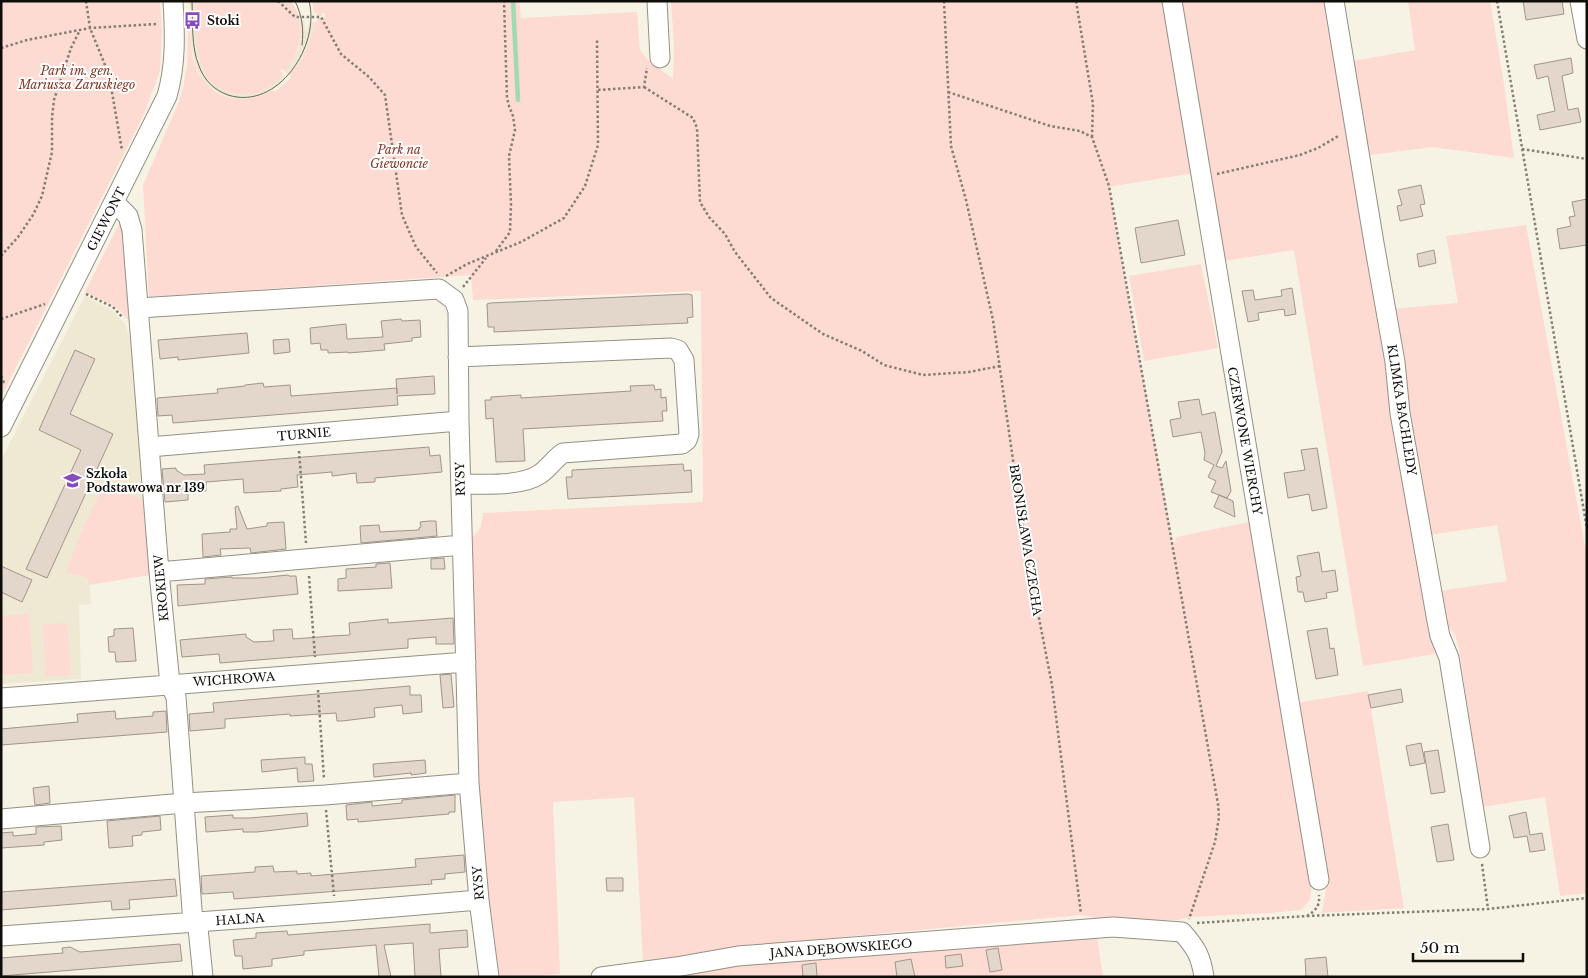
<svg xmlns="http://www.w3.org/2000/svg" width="1588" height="978" viewBox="0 0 1588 978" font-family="'Libre Baskerville',serif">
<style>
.built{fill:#efe8d2}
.green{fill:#fddad2}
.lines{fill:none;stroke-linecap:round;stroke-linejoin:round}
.stream{stroke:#a2dab2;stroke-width:4.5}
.building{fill:#e3d6cb;stroke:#a1958a}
.minor-casing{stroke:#959083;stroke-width:21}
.path{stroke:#817e74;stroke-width:2.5;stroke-dasharray:2.5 2.5;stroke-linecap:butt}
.minor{stroke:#fff;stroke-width:19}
.tram{stroke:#6a675e;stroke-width:1}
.labels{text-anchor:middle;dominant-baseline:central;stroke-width:4;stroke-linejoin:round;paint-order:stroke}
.poi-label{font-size:12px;font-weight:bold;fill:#0f0d08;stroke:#fff;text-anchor:start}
.park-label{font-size:12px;font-style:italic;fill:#843726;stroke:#fff}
.street-label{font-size:12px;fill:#0f0d08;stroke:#fff}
</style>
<rect width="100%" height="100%" fill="#f7f3e4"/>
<path class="built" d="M189,1H194L196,40L200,62L208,77L214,84L227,91L248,94L264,90L284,75L286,77L280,85L263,96L248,100L231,99L209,87L203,81L195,63L191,42Z
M304,20L306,33L309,22H315L313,36L305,54L289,75L285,72L298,50L301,32L300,21Z
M85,296L112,310L125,324L131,341L148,554L89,578L91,604L79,605L81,679L1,684V460Z"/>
<path class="green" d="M1,1H160L162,32L160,71L144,114L1,397Z
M194,1H291C307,24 301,51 285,72L283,69L280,70L283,75C272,87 259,95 242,94C192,92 196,37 194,1Z
M312,1H519L521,18L637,12L640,50L647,59L673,79L674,47L671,1H1164L1194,173L1109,187L1174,548L1176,537L1249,522L1312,884L1310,900L1301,910L1271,913L1191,917L1177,920L1113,921L1081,915L821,939L643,961L634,797L553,802L560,974L528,977L499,976L494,966L476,786L472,538L481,527L483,513L703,502L701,291L473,300L471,275L149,297L143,185L178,104L183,88L187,65L188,31H190C191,41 191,52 194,62C205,99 242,108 273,90L275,92L291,78L289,75C303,60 313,43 315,22H317V18L325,17V13H322V16H317V13H314Z
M1179,1H1325L1435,654L1363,666L1294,250L1224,261Z
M1408,1H1490L1504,84L1514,158L1432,147L1363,156L1353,61L1415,50Z
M121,220L126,225L130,322L116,307L85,292Z
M1526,225L1587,557V893L1560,896L1545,797L1483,807L1459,650L1455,634L1444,621L1432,592L1507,581L1497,525L1422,536L1391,309L1458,303L1446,236Z
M1201,264L1218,348L1144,361L1129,276Z
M104,484L144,501L150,575L89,585L88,578L66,572L84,526Z
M29,614L33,673L1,675V616Z
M67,623L71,675L46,676L43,625Z
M1368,691L1404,908L1322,913L1327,882L1296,703Z
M1097,937L1103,977H652L732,966Z"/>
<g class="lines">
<path class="stream" d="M513,1L518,100"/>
</g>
<path class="building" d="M1523,1H1562L1564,14L1526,20Z
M1571,58L1573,73L1562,76L1568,110L1578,108L1581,122L1540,130L1537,115L1555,111L1548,76L1537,79L1534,65Z
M1421,185L1425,204L1420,205L1423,216L1400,221L1397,206L1402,205L1398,190Z
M1587,199V245L1560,249L1557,229L1571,226L1569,217L1575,216L1572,202Z
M1178,220L1185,255L1141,263L1135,228Z
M1434,250L1436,263L1419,267L1417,254Z
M1292,288L1296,314L1285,316L1284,309L1258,313L1259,320L1248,322L1242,291L1253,290L1255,300L1282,296L1281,290Z
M688,294L692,295L693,317L687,318L688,323L494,332V327H488L487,304L490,303Z
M401,319L402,321L420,320L421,337L412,338V341L384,344L385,350L348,353V352L328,353V350H321L320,343L311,344L310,328L346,324L347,339L383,337L381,321Z
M247,333L249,353L178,360V357L160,359L158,340Z
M289,339L290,352L274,354L273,340Z
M75,350L95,359L70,414L113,434L47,578L26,569L81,450L39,430Z
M434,376L435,394L397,396L398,405L173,423L172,415L158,416L157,398L218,393L217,389L245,386V385L263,383L264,387L290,385L291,396L397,388V394L396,379Z
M654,385L655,390L661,389V398L666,397L667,411H662L663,421L523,429L525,461L496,462L493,418L486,419L485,400H491V397L521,395V398L631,391L630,386Z
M1199,399L1202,415L1215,412L1222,452L1216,466L1222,468L1226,461L1231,491L1227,498L1211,492L1216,481L1208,477L1214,465L1204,460L1205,453L1201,432L1173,437L1170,420L1181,418L1178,402Z
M429,447L430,456L440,455L442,472L375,478V482L357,483L356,473L332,476V472L297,475L298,487L281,489V491L244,493L243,479L206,482V491L188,492V500L165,502L162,469L176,468V470L184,475L205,474L204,465Z
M1317,448L1327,508L1312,511L1309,494L1288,498L1284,473L1305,470L1301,450Z
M683,464L684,471L691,470L692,492L568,499L566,477H572V470Z
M1219,495L1233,501L1235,517L1214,507Z
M238,506L247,529L267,526V523L284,522L286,549L251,553L250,548L220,549L221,555L203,557L202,534L230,532V529H237L235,507Z
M429,521H436L437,536L361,543L360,526L379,525L380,532L398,531L419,530V528L421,527L420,522Z
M1319,552L1322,572L1335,570L1338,591L1326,593L1327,598L1305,602L1303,592H1298L1296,577L1301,576L1297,556Z
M444,558L445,569H431V559Z
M390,563L392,588L338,591V579L346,578V569L376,567V564Z
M1,566L32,580L22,602L1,592Z
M288,575L289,576H296L298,594L178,606L177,585L205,584V579L232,577V578H258Z
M453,618L454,644H436V637L408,639V648L220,663L219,654L182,657L180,640L246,634V637L254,642L274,641L273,630L292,629L293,639L332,636L350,635L349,623L388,619V623Z
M133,628L136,661L116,662L115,652H109L108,637L114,636V629Z
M1327,628L1330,649L1334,648L1338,675L1316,679L1307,631Z
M451,674L454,707L443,708L440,675Z
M410,686V695H421L422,712L403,714L402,705L374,708L375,717L342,721H337L336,713L290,716V714L225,719V728L190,731L189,714L214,712L213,703Z
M1401,689L1403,702L1371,708L1368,695Z
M115,711L116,719L153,716V712L166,711L167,732L1,745V729L78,722L77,714Z
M1421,743L1425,763L1410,766L1406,746Z
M1438,750L1445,792L1431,794L1424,752Z
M305,757V764H312L314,781L298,782L297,768L262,772L261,760Z
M425,760L426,773L411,775V773L374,777L373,764Z
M49,786L50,803L35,805L33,788Z
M455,795V812H449V814L358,822V819L347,820L346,805L372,802V806L402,803V800Z
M1526,812L1530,835L1542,833L1545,850L1530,852L1527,836L1514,838L1509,816Z
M307,813L308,826L257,832H243V829L206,832L205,817L233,815V818H250Z
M160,816L161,830L142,832V835L132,836L133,846L109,848L107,821Z
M1448,824L1454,860L1437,862L1431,827Z
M61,826L62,840L44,842V845L1,848V833L13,832V836L36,834V827Z
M464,855L465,872L445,874V879L431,880L432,884L234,899L233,892L202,894L201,876L255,872V867L273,866L274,872L297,871V874L311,873V876L416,867L415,859Z
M606,878H623V891H607Z
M175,879L177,896L129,900L130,909L112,910L111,901L1,910V892Z
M430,924V933L467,930L468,947L439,949L441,977H415L413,943L384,945L391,977H379L376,945L304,951V955L272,959V966L243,969L242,956H235L233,940L256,938V933L287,931L288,935Z
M180,944L182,961L1,976V958L63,953L62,948L70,947L80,952Z
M998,948L1002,970L990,972L986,950Z
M961,954L963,966L946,968L945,956Z
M1326,957L1328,977H1306L1305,959Z
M911,959L915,977H897L895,962Z
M816,963L817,977H803L802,965Z"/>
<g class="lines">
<defs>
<path id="minor" d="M657,1L660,58
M1172,1L1319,880
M1334,1L1374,243L1395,362L1400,413L1437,621L1440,636L1449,658L1480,848
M1580,1L1587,39
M115,203L128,216L132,230L159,572L170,684L176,697L193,923L198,928L203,977
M139,308L439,289L454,300L458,311L459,421L469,783L479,900L489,977
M458,357L671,348L678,350L684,360L689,434L687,440L682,444L563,453C554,459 549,468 540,474C521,487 484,484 461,484
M1,427L167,96C176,65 175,34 173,1
M149,447L459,421
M159,572L462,545
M1,698L466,662
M1,819L184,803L325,795L469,783
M1,936L335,912L479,900
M601,977L676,967L738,956L1113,927L1182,932C1196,948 1201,956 1204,977"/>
</defs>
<use href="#minor" class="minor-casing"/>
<path class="path" d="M86,1L90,28L109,75L122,150
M278,1L295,17H321L341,54L369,77L385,95L402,215L416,247L437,273
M944,1L951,146L966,200L993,320L1026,551L1052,685L1081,914
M1076,1L1093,104L1092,137
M1497,1L1587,529
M1,48L27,40L90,28L157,24
M644,87L693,118L697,128L700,202L709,217L725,234L735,252L771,298L823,334L862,351L884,365L923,375L969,372L1000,366
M598,90L644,87L647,68
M948,92L1050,126L1080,131L1092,137L1109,186L1218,804L1219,817L1215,842L1189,919
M1522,149L1587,159
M1217,174L1300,155L1318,148L1340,135
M496,251L510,232L511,205L509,156L515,130L513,116L509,106L507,98L504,1
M1,256L18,237L33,215L42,196L52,152V117L54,100L71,48L80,30
M446,276L467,264L521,242L564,218L585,186L598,145L597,40
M463,287L486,258
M86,294L113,307L123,318
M1,319L45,304
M1,376L4,383
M299,451L306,543
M309,576L315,657
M318,690L324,779
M326,810L334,896
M1482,864L1488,909
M1307,916L1488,909L1587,898
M1197,923L1307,916C1316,910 1320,906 1319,895"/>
<use href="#minor" class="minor"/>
<path class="tram" d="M192,1C193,22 191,47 199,66C204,80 214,90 228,95C278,111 321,45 309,1
M295,1C302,15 304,30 302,45"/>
</g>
<defs>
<symbol id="bus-bare" viewBox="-9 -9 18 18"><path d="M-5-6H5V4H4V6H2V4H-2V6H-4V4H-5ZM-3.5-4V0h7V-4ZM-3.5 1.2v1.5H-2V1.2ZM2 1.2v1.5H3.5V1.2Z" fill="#854ac0" stroke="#fff" stroke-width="2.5" paint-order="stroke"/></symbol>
<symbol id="school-bare" viewBox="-9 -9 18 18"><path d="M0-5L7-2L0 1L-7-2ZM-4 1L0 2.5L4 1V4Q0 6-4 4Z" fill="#854ac0" stroke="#fff" stroke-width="2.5" paint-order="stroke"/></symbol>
</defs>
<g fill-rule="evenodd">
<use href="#bus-bare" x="180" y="8" width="25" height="25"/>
<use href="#school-bare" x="60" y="468" width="25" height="25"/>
</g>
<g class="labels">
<g class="poi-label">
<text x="207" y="20">Stoki</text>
<text x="86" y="473">Szkoła<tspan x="86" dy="14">Podstawowa nr 139</tspan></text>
</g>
<g class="park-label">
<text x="77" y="70">Park im. gen.<tspan x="77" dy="14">Mariusza Zaruskiego</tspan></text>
<text x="399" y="149">Park na<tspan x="399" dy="14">Giewoncie</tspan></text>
</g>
<g class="street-label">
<text transform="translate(106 219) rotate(-63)">GIEWONT</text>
<text transform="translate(1402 410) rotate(81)">KLIMKA BACHLEDY</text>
<text transform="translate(304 434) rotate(-5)">TURNIE</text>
<text transform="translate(1245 441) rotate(80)">CZERWONE WIERCHY</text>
<text transform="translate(460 479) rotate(-92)">RYSY</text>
<text transform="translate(1026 540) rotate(81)">BRONISŁAWA CZECHA</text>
<text transform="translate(161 588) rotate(-95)">KROKIEW</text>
<text transform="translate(234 679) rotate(-4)">WICHROWA</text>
<text transform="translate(478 883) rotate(-95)">RYSY</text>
<text transform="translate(240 919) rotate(-4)">HALNA</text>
<text transform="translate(841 948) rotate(-4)">JANA DĘBOWSKIEGO</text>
</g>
</g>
<rect width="1588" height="978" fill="none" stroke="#0f0d08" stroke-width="5"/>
<path d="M1413 953v8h110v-8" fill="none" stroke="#0f0d08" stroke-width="2.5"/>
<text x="1420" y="953" font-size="15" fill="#0f0d08" stroke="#ffffff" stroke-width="4" paint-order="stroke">50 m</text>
</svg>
